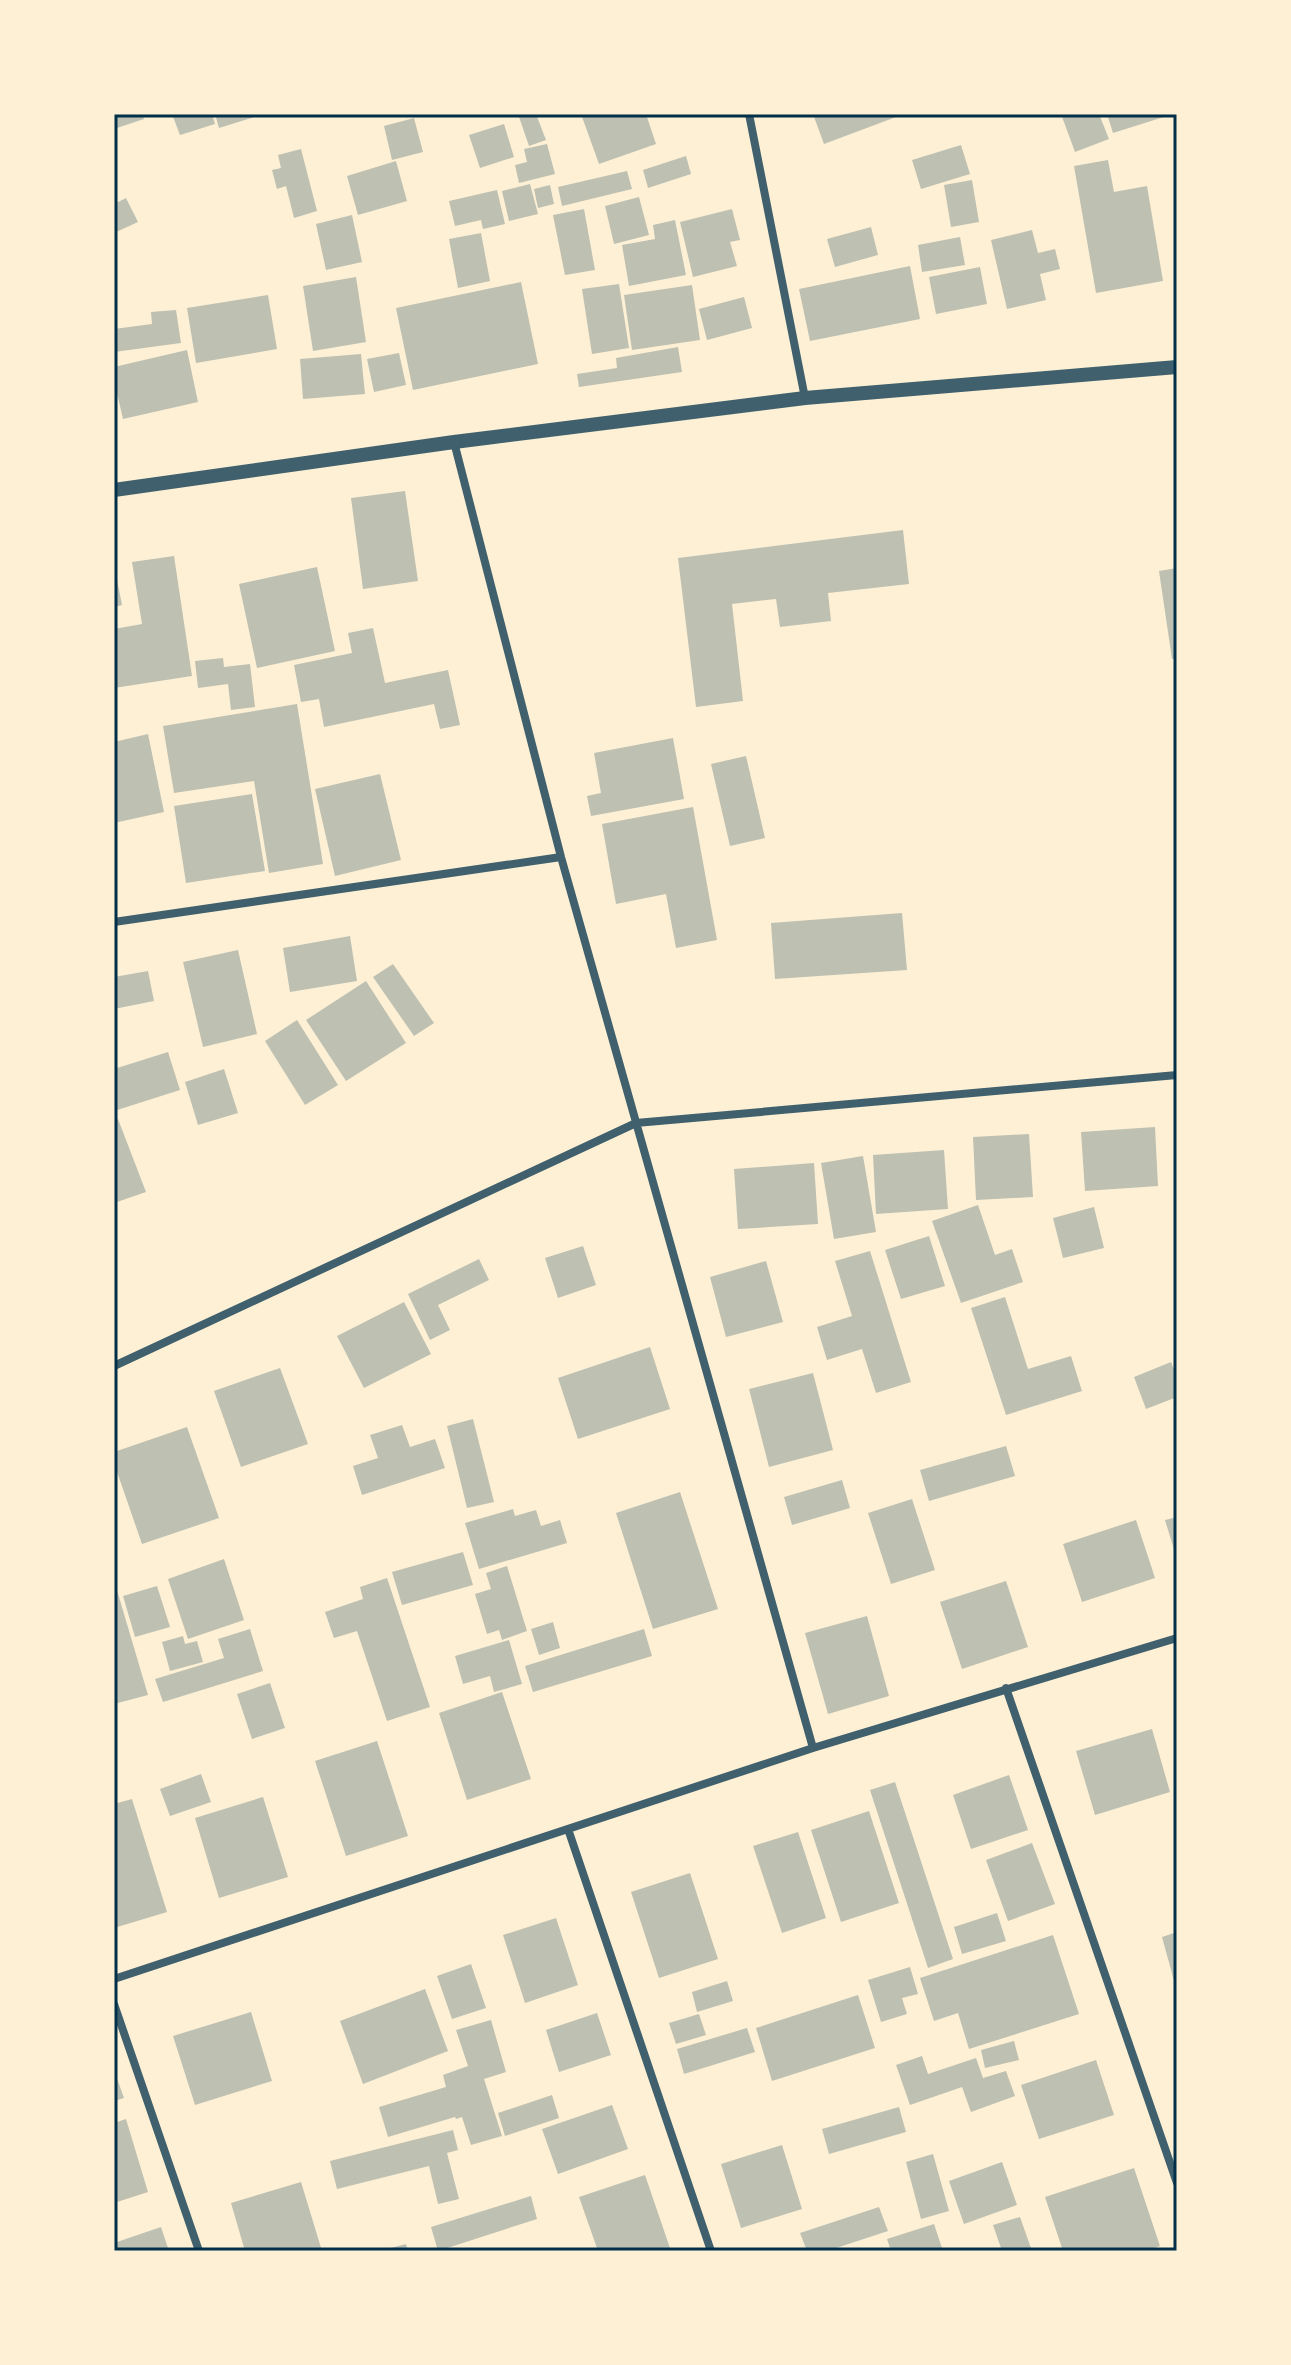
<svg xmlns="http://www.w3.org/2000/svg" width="1291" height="2365" viewBox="0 0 1291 2365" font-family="Rubik,sans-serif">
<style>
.building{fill:#bec0b2}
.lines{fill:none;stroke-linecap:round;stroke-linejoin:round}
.minor{stroke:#3f606c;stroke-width:8}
.tertiary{stroke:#3f606c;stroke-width:14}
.neatline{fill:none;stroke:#003049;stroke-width:3}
</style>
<rect width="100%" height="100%" fill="#fdf0d5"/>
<path class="building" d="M114,114H142L144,119L114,129Z
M172,114H212L215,124L180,135Z
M215,114H261V115L219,128Z
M518,114H536L546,140L529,146Z
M581,114H646L656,144L599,164Z
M813,114H895L896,117L824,144Z
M1061,114H1099L1109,139L1075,152Z
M1107,114H1169L1170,115L1113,133Z
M414,118L423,152L392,160L384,126Z
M504,124L514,157L480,168L469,135Z
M547,144L555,174L519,183L515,165L527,162L524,149Z
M961,145L970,174L921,189L912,160Z
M301,149L317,211L294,218L286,186L277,189L272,170L281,168L278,155Z
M686,156L691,174L648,188L643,170Z
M1108,160L1114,192L1147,186L1163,281L1096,293L1074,166Z
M396,161L407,201L358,215L347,176Z
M627,171L632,189L562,206L558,187Z
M972,180L979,222L951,227L944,185Z
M530,184L538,214L509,221L502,191Z
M550,185L554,204L538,208L534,189Z
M497,190L505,224L483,229L481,220L455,226L449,201Z
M639,197L649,235L614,244L605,206Z
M126,198L138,222L114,233V204Z
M584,209L595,270L565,275L553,215Z
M732,209L740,240L730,242L737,266L693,277L680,222Z
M352,215L362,262L326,270L316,224Z
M675,220L686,275L629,286L622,245L655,239L653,225Z
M871,227L878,255L835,267L827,239Z
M1032,230L1038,253L1055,249L1060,269L1040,274L1046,300L1007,309L991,240Z
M481,233L490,281L458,288L449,239Z
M960,237L965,265L922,272L918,245Z
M910,266L920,319L810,341L799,289Z
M980,267L987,304L936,314L929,277Z
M356,277L366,342L313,351L303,286Z
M521,282L538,364L413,390L396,308Z
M619,284L629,348L592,354L582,289Z
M692,285L700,340L632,350L624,295Z
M268,295L277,349L196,363L187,308Z
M744,297L752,328L707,340L699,309Z
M176,310L181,343L114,352V329L152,324L151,312Z
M678,347L682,372L579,387L577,374L617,368L616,358Z
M187,350L198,402L123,419L114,380V367Z
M399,353L406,385L374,392L367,359Z
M361,354L365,394L303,399L300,359Z
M405,491L418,581L363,589L351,498Z
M903,530L909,584L828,593L831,621L780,627L776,599L732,604L743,701L696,707L678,558Z
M174,556L192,676L114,688V629L142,624L132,562Z
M114,564L122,605L114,607Z
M317,567L335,651L257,668L239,584Z
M1177,568V659H1172L1159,571Z
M373,628L385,683L448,670L460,725L440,729L434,704L324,727L319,699L301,702L294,665L352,653L348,633Z
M223,658L224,667L250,664L255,707L231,710L228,684L198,688L195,661Z
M297,704L323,864L269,873L254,781L174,793L163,726Z
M148,734L164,812L114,823V742Z
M673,738L684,799L591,816L587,796L601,793L594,753Z
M746,756L765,838L730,846L711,764Z
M380,774L401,860L335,876L315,789Z
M252,794L265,871L186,883L174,806Z
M693,807L717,940L676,948L666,894L616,904L602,824Z
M902,913L907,970L775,979L771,923Z
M350,936L357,981L290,992L283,948Z
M238,950L257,1034L203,1047L183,962Z
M393,964L434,1023L414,1036L373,977Z
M148,971L154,1001L114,1009V977Z
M366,981L406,1043L346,1081L306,1020Z
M297,1020L338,1085L305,1105L265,1041Z
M168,1052L180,1090L114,1111V1069Z
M224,1069L238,1113L198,1125L185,1082Z
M118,1119L146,1192L114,1203V1121Z
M1155,1127L1158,1186L1085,1191L1081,1132Z
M1029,1134L1033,1197L976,1200L973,1137Z
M944,1150L948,1209L876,1214L873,1155Z
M863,1156L876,1232L834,1239L821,1163Z
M814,1163L818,1224L738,1229L734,1169Z
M978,1205L995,1255L1012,1249L1023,1282L961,1303L932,1221Z
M1094,1207L1104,1248L1063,1258L1053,1218Z
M929,1236L945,1286L901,1299L885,1250Z
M583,1246L596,1285L558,1298L545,1258Z
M870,1251L911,1382L876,1393L862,1349L827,1360L817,1327L852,1316L835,1261Z
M479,1259L489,1280L438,1305L450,1330L430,1340L408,1294Z
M766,1261L783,1322L726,1337L710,1277Z
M1005,1297L1028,1369L1071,1356L1082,1391L1006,1415L971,1308Z
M404,1302L431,1354L364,1388L337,1336Z
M650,1347L670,1409L578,1439L558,1378Z
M1171,1362L1177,1377V1397L1146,1409L1134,1377Z
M280,1368L308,1444L241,1467L214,1391Z
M813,1373L833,1450L769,1467L749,1389Z
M473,1419L494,1502L467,1508L447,1426Z
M402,1425L410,1447L435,1439L445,1468L362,1495L353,1466L378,1458L370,1435Z
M187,1427L219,1518L142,1544L114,1463V1452Z
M1006,1446L1015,1476L929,1501L920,1470Z
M842,1480L850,1508L792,1525L784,1497Z
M680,1492L718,1609L653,1629L616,1513Z
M912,1499L935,1570L891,1584L868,1513Z
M513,1509L515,1516L536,1510L541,1526L560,1520L567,1543L479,1569L465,1523Z
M1177,1517V1556H1176L1165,1520Z
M1136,1520L1155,1578L1082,1602L1063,1544Z
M463,1552L473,1585L402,1605L392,1572Z
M224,1559L244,1620L188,1639L168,1579Z
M507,1566L527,1631L502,1640L499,1630L487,1634L475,1594L491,1589L486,1573Z
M387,1578L430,1707L387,1721L357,1631L334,1638L325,1612L363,1599L360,1587Z
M114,1580L148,1695L114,1704Z
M1006,1581L1028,1647L962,1669L940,1602Z
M157,1586L170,1627L135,1637L123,1596Z
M867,1616L889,1696L828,1714L805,1633Z
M553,1622L560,1648L539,1655L531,1629Z
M250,1629L263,1671L163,1702L155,1679L224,1658L218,1639Z
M644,1629L652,1656L533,1692L525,1666Z
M183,1636L185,1644L197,1641L203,1662L170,1671L162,1642Z
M509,1640L522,1684L494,1692L490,1676L463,1684L455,1656Z
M270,1683L285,1728L252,1739L237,1694Z
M502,1692L531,1779L467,1800L439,1713Z
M1152,1729L1170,1792L1095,1815L1076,1751Z
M377,1741L408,1836L346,1856L315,1761Z
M201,1774L211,1802L170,1816L160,1789Z
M1009,1775L1028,1830L971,1849L953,1795Z
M895,1782L953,1959L928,1968L870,1790Z
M263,1797L288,1877L219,1898L195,1818Z
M132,1799L167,1912L114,1928V1804Z
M869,1811L899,1903L841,1922L811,1830Z
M798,1832L826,1918L782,1933L753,1846Z
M1032,1843L1055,1904L1008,1921L986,1860Z
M690,1873L718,1959L659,1978L631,1892Z
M997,1913L1006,1941L962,1954L954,1927Z
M556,1918L578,1985L525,2003L503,1935Z
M1177,1932V1988H1176L1162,1937Z
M1053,1935L1079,2014L969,2049L958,2013L934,2021L920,1978Z
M471,1964L486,2008L452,2019L437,1976Z
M910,1967L918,1994L902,1998L907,2014L881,2022L868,1980Z
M727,1981L733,2001L697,2012L692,1992Z
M425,1989L448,2051L363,2084L340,2021Z
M858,1995L875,2048L772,2081L756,2028Z
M251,2012L272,2081L195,2105L173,2036Z
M597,2013L611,2055L559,2072L546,2030Z
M699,2014L706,2035L676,2044L669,2023Z
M491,2020L506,2072L484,2079L502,2136L471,2145L462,2117L456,2119L455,2117L388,2137L379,2107L446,2087L443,2075L468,2066L456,2030Z
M747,2028L755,2052L684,2074L677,2049Z
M1014,2041L1019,2060L985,2068L981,2050Z
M922,2056L928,2074L976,2058L983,2078L1006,2071L1015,2096L971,2112L962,2087L910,2105L896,2065Z
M1096,2060L1114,2115L1039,2139L1021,2085Z
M114,2070L124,2098L114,2101Z
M552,2095L559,2118L505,2136L498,2113Z
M612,2105L628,2149L558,2174L542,2129Z
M899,2107L906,2132L829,2154L822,2129Z
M126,2119L148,2192L114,2203V2123Z
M453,2130L458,2150L447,2153L459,2199L438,2204L429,2166L337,2189L330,2161Z
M782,2145L802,2209L741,2228L721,2164Z
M933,2154L949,2211L921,2219L906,2162Z
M1002,2162L1017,2205L964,2224L949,2181Z
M1134,2168L1160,2246L1146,2251H1063L1045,2197Z
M645,2175L671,2251H598L579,2197Z
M301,2182L322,2251H245L231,2203Z
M531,2196L537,2219L438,2251L431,2227Z
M879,2207L888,2231L827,2251H807L800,2233Z
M1020,2217L1032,2251H1002L993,2225Z
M934,2224L943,2251H891L887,2239Z
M161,2227L169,2251H114V2243Z
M406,2244L408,2251H384L383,2250Z"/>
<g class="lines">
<path class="minor" d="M749,114L805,398
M454,442L561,857L813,1748
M114,922L561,857
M114,1366L636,1123L1177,1075
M1006,1688L1177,2183
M568,1829L711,2251
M114,1979L813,1748L1177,1638
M114,2004L199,2251"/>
<path class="tertiary" d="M114,490L454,442L805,398L1177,367"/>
</g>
<rect width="1291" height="2365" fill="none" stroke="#fdf0d5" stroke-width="232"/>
<rect x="116" y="116" width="1059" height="2133" class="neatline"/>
</svg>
